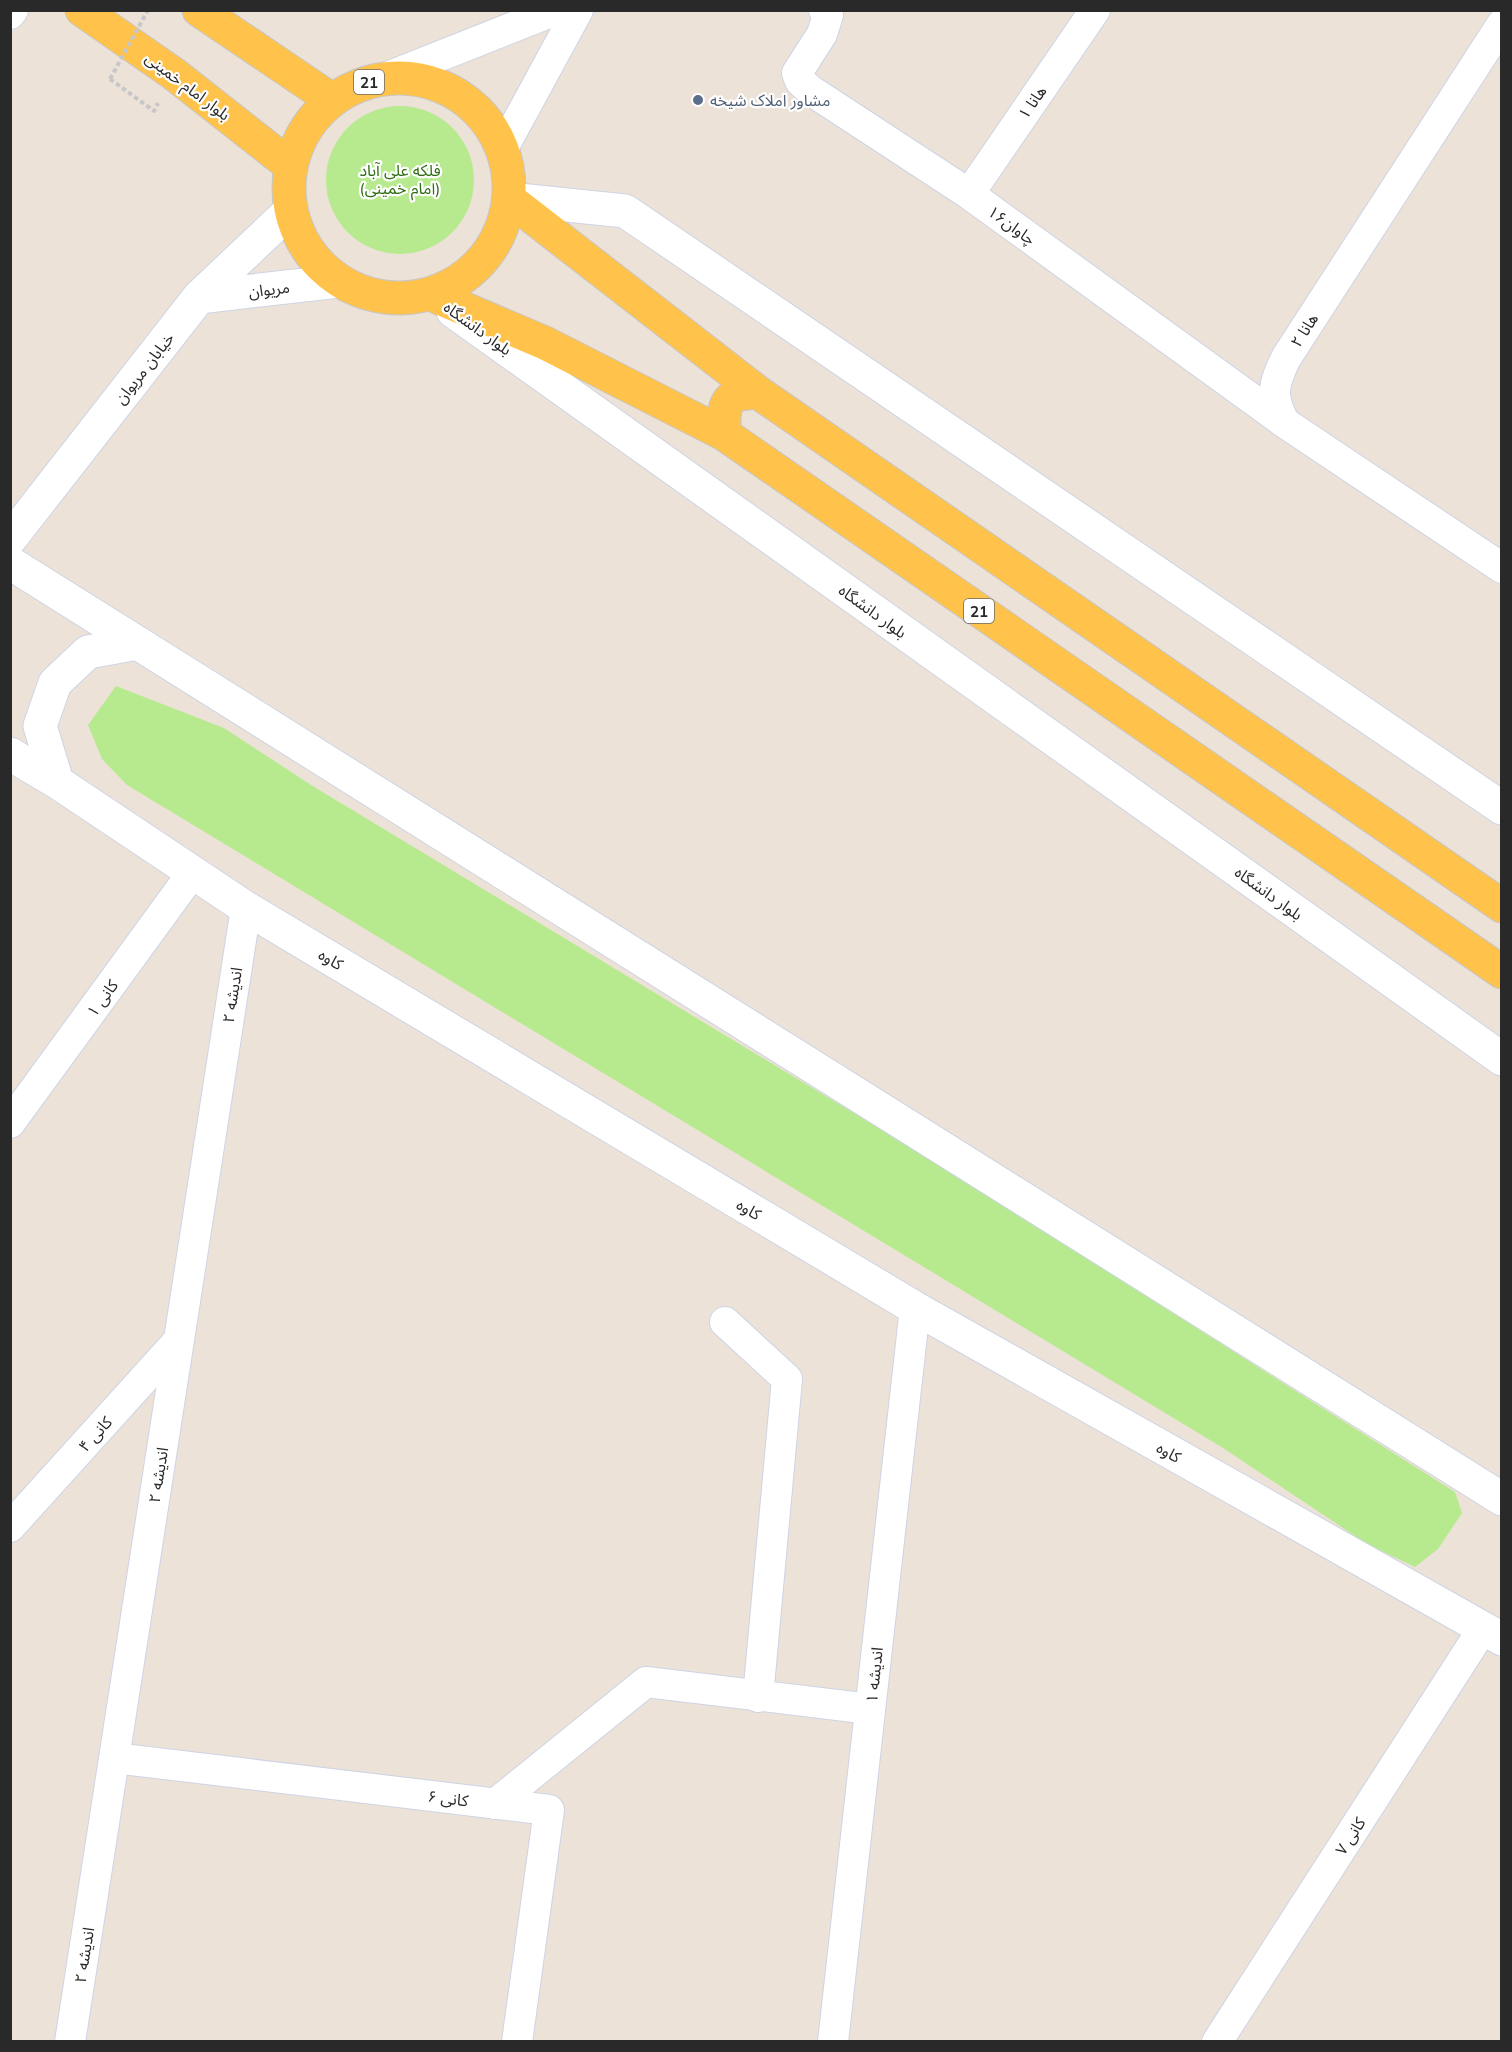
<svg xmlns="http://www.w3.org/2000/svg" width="1512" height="2052" viewBox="0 0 1512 2052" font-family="Mulish,'Noto Sans Arabic',sans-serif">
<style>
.green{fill:#b7ea8e}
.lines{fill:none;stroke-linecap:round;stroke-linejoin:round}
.street-casing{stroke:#cdd4e4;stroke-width:32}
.secondary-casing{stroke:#cdd4e4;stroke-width:35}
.primary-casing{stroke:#c7c7c7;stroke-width:35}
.path{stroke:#c7c7c7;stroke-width:4;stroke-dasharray:4.5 3;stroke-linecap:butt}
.street{stroke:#fff;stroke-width:30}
.secondary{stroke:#fff;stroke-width:33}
.primary{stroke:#ffc34b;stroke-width:33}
.path-bridge{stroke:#c7c7c7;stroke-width:4;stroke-dasharray:4.5 3;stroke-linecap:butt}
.service-dot{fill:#5c6f8a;stroke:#fff;stroke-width:2}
.labels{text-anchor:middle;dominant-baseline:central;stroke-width:4.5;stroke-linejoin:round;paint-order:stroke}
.shield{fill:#fff;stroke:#696969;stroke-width:1.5}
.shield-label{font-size:15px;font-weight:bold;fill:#292929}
.street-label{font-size:16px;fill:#292929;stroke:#fff}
.service-label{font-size:16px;fill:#4e5e75;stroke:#fff;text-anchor:start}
.park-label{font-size:16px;fill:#2e6d12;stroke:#fff}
</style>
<rect width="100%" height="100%" fill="#ede2d8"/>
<path class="green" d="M326 180a74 74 0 1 1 148 0a74 74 0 1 1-148 0Z
M116,686L224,728L311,785L938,1164L1455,1492L1462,1513L1438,1549L1415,1567L1367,1544L1223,1448L127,785L102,759L88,725Z"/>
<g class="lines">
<defs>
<path id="street" d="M824,10L828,15L822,34L797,73L800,81L810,90L969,194L1285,423
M10,14L13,10
M1502,24L1286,358C1273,385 1270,396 1285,423L1502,568
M385,78L556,10
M503,148L578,10
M969,194L1095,10
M10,1123L193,872
M725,1322L787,1379L758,1697
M10,1527L179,1340
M114,1758L549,1810L517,2042
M495,1804L646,1682L870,1709
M70,2042L246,908
M833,2042L915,1308
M1217,2042L1482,1630"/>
<path id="secondary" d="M509,199L625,211L1502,808
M199,297L339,281
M453,311L1502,1059
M10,539L199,297L291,210
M10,563L1502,1499
M10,754L57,782L246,908L915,1308L1502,1639
M57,782L40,726L55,683L88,652L138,643"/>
<path id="primary" d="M82,10L174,74L291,166
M199,10L332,100
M289 188a110 110 0 1 1 220 0a110 110 0 1 1-220 0Z
M509,199L759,393L1502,906
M430,294L545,343L724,434L1502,972
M724,434C723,404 725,391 759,393"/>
</defs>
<use href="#street" class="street-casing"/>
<use href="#secondary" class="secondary-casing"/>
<use href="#primary" class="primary-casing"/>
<path class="path" d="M110,79L154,111L158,103"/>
<use href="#street" class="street"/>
<use href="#secondary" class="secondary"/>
<use href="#primary" class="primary"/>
<path class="path-bridge" d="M110,79L148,10"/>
</g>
<circle class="service-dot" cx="698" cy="100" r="6"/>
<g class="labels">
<g class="shield">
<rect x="354" y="70" width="30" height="24" rx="4.5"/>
<rect x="964" y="599" width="30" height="24" rx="4.5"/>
</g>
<g class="shield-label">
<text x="369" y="82">21</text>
<text x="979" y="611">21</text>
</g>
<g class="street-label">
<text transform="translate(188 86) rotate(37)">بلوار امام خمینی</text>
<text transform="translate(1032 102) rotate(-55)">هانا ۱</text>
<text transform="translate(1012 225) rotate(36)">چاوان۱۶</text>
<text transform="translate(269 289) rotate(-7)">مریوان</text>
<text transform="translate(478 328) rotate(36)">بلوار دانشگاه</text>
<text transform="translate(1304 330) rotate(-57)">هانا ۲</text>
<text transform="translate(144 368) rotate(-52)">خیابان مریوان</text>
<text transform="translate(873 611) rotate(36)">بلوار دانشگاه</text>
<text transform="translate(1269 893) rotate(36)">بلوار دانشگاه</text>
<text transform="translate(331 959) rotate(31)">کاوه</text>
<text transform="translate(232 995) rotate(-81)">اندیشه ۲</text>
<text transform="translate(102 998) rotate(-54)">کانی ۱</text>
<text transform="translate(749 1209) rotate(31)">کاوه</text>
<text transform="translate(95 1434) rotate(-48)">کانی ۴</text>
<text transform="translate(1169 1452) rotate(30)">کاوه</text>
<text transform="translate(158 1475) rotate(-81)">اندیشه ۲</text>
<text transform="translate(874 1675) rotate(-84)">اندیشه ۱</text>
<text transform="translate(448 1798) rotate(7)">کانی ۶</text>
<text transform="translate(1350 1836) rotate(-57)">کانی ۷</text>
<text transform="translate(84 1955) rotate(-81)">اندیشه ۲</text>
</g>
<g class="service-label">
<text x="710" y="100">مشاور املاک شیخه</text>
</g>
<g class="park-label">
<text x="400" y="170">فلکه علی آباد<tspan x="400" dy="18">(امام خمینی)</tspan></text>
</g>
</g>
<rect width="1512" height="2052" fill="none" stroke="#292929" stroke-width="24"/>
</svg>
